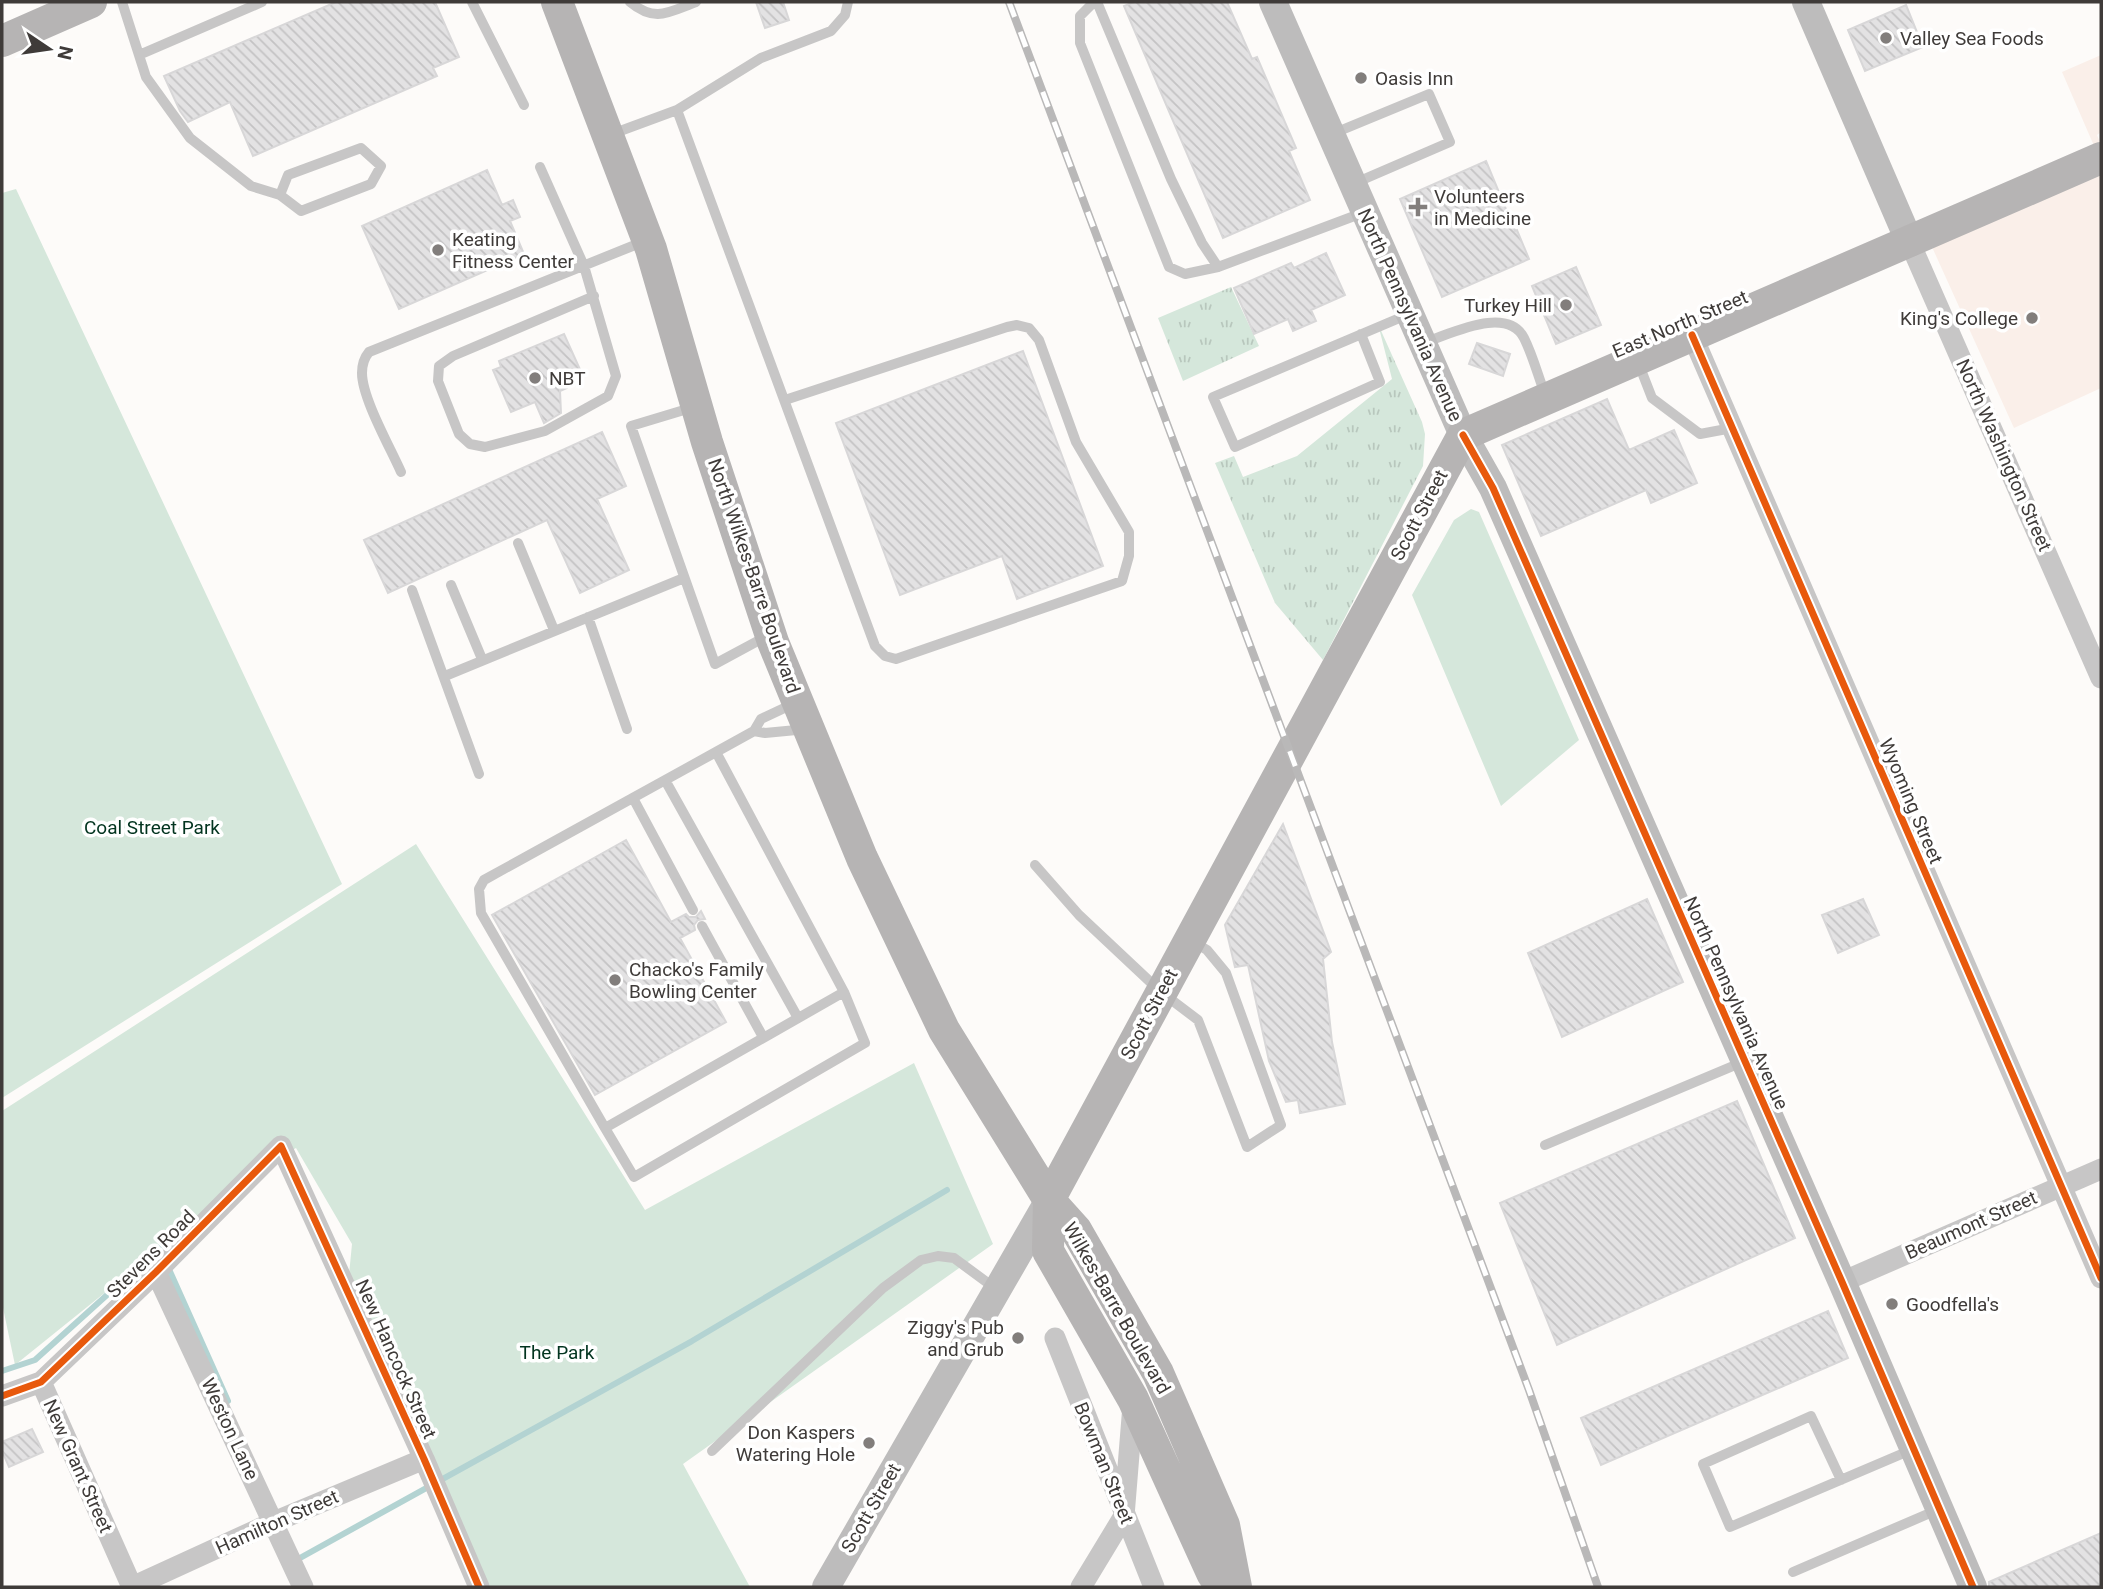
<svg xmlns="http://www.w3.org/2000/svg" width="2103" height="1589" viewBox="0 0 2103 1589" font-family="Roboto,sans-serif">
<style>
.built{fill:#faefe9}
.grass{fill:url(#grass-tufts)}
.green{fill:#d5e7db}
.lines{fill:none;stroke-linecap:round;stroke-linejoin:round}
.stream{stroke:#b3d3d2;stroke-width:6}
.building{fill:url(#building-back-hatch);stroke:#d8d7d8;stroke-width:2}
.lane{stroke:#c7c6c6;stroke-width:10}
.street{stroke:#c7c6c6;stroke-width:21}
.secondary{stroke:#bdbcbc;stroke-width:28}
.primary{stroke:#b6b4b4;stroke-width:32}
.rail-casing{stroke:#b9b8b8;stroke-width:8}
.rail{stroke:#fff;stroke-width:5;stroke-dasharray:16;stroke-linecap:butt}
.cycleway-casing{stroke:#fff;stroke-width:11}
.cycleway{stroke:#e8590c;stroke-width:7}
.poi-dot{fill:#827e7c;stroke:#fff;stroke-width:2.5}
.labels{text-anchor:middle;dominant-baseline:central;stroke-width:7;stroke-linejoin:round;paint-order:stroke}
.poi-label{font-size:19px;fill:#3f3b39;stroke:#fff;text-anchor:start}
.street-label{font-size:19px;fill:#3f3b39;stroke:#fff}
.park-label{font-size:19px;fill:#02341f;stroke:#fff}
</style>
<defs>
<pattern id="grass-tufts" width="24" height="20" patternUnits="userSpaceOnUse" patternTransform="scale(1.75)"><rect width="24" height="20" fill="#d5e7db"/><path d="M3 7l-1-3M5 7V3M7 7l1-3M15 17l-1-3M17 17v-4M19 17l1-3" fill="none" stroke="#b8c7bd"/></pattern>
<pattern id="building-back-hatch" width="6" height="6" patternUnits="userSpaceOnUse" patternTransform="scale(1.75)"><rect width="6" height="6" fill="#e3e2e3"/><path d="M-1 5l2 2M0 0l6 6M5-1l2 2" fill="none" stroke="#c4c3c4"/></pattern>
</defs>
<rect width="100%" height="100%" fill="#fdfbf9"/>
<path class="built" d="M2101,55V132L2097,135L2101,145V162L2062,72Z
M2101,170V388L2014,428L1932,247Z"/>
<path class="grass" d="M1231,287L1259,346L1183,381L1158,318Z
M1378,324L1422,422L1425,434L1423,466L1323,660L1275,603L1215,463L1234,456L1243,477L1297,456L1392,379Z"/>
<path class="green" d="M16,189L342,884L2,1098V193Z
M1471,509L1479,512L1579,740L1501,806L1412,595L1454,520Z
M416,844L645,1210L914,1063L993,1244L683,1464L750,1587H481L347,1295L352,1244L296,1148L261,1167L15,1365L2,1303V1111Z"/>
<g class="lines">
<path class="stream" d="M168,1267L228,1401
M2,1371L35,1360L159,1248L163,1257
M296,1555L298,1559L692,1341L947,1190"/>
</g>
<path class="building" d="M336,2H435L459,57L433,68L437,76L253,156L230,102L188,122L180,111L164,76Z
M756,2H783L789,20L765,28Z
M1134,2H1227L1252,59L1257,57L1296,148L1289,151L1310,200L1223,238L1124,6Z
M1906,5L1923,47L1865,71L1848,30Z
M1486,161L1515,231L1517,230L1529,259L1442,297L1400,199Z
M487,170L502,205L513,200L520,217L510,221L524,254L399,309L362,226Z
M1326,253L1345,295L1311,310L1316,321L1293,331L1288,319L1254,334L1234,288L1291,263L1294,268Z
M1576,267L1601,325L1556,344L1532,286Z
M564,334L582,374L576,376L567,388L560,391L561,413L544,423L535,402L511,412L493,370L501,367L499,361Z
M1477,343L1510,354L1503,376L1469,364Z
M1023,351L1103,566L1017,599L1002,556L900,595L836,423Z
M1607,399L1629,450L1674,430L1697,483L1651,503L1646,490L1541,536L1502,445Z
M602,432L626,486L597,499L629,570L580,593L547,520L388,593L364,540Z
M1283,824L1331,952L1323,959L1332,1042L1345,1104L1300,1113L1298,1100L1286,1102L1269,1061L1248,965L1235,967L1225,925Z
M626,840L671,922L686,914L689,917H696L701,911L705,919L698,920L694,925L695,930L680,938L726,1022L595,1095L492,915Z
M1647,899L1683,982L1562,1037L1528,953Z
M1863,899L1879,935L1838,953L1822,915Z
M1737,1101L1795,1238L1557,1345L1500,1203Z
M1828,1311L1848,1358L1601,1465L1581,1418Z
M32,1429L43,1452L9,1467L2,1451V1442Z
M2101,1533V1587H1989V1582Z"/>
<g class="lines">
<path class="lane" d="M122,2L146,77L190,138L251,186L280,195
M472,2L524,105
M630,2C655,23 669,12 696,2
M1094,2L1080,16V43L1169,267L1185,274L1218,267L1365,212
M1097,2L1171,179L1202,243L1218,267
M139,55L262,2
M677,110L761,58L831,31L845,15L848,2
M612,134L677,110L875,646L885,656L896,659L1122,581L1129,556V532L1076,442L1039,340L1029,328L1017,325L1007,327L785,400
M1332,134L1429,94L1450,142L1355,183
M361,148L381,166L371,184L301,211L280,195L288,175Z
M540,167L584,266L616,376L608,396L545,431L485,447L470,444L459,434L438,381L439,366L453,356L594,296
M1361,334L1380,382L1235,447L1213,397L1409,314
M1425,342C1451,334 1507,305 1524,338C1533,356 1538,376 1545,394
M1638,362L1652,398L1700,434L1732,428
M694,407L631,426L715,664L769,635
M401,472C390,447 362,398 362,373C362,365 364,358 369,352L645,241
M518,543L554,630
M451,585L482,659
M412,590L479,774
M588,617L627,729
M445,676L684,578
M754,731L765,733L807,729
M716,752L844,992L605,1128L481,913L479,889L484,880L716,752L754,731L761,719L795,703
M665,780L798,1018
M633,798L693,910
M1035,865L1079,915L1161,992L1198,1020L1247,1147L1281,1125L1226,973L1207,950L1192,941
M702,926L763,1037
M605,1128L634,1177L865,1043L844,992
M1545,1145L1745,1061
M712,1451L883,1288L921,1260L938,1256L954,1258L996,1289
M1841,1480L1811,1416L1703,1464L1730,1527L1911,1450
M1793,1572L1937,1510"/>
<path class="street" d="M1910,243L2101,678
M1692,335L2101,1278
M156,1272L303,1587
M1842,1282L2101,1169
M1055,1338L1154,1587
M41,1382L132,1587L274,1522L424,1459
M2,1396L41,1382L156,1272L281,1146L424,1459L479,1587
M1081,1587L1124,1516L1133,1405"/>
<path class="secondary" d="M1273,2L1463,435L1493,488L1842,1282L1973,1587
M1806,2L1910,243
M826,1587L1049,1200"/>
<path class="primary" d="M557,2L651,249L707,442L773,642L862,858L944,1030L1049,1200L1076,1230L1158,1373L1224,1525L1236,1587
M2,41L91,2
M1221,1587L1212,1573L1133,1399L1048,1251L1049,1200L1463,435L2101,158"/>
<defs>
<path id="rail" d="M1009,2L1529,1390L1598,1587"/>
</defs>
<use href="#rail" class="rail-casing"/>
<use href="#rail" class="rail"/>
<defs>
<path id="cycleway" d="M1692,335L2101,1278
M1463,435L1493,488L1842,1282L1973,1587
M2,1396L41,1382L156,1272L281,1146L424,1459L479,1587"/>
</defs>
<use href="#cycleway" class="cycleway-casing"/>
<use href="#cycleway" class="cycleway"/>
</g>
<g class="poi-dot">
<circle cx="1886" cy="38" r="7"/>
<circle cx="1361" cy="78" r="7"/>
<path d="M1414.5 196.5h7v7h7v7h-7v7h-7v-7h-7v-7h7z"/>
<circle cx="438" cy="250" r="7"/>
<circle cx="1566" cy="305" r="7"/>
<circle cx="2032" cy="318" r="7"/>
<circle cx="535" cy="378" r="7"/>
<circle cx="615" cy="980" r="7"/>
<circle cx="1892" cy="1304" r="7"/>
<circle cx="1018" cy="1338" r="7"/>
<circle cx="869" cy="1443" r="7"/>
</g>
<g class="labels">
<g class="poi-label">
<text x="1900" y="38">Valley Sea Foods</text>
<text x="1375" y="78">Oasis Inn</text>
<text x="1434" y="196">Volunteers<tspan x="1434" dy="22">in Medicine</tspan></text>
<text x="452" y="239">Keating<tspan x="452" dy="22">Fitness Center</tspan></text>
<text x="1552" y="305" text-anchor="end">Turkey Hill</text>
<text x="2018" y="318" text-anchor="end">King's College</text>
<text x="549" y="378">NBT</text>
<text x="629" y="969">Chacko's Family<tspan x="629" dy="22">Bowling Center</tspan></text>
<text x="1906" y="1304">Goodfella's</text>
<text x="1004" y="1327" text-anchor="end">Ziggy's Pub<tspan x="1004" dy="22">and Grub</tspan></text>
<text x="855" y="1432" text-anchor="end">Don Kaspers<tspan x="855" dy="22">Watering Hole</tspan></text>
</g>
<g class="street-label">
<text transform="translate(1410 315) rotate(66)">North Pennsylvania Avenue</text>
<text transform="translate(1680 324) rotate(-23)">East North Street</text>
<text transform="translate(2004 455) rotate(66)">North Washington Street</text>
<text transform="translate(1419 515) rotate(-62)">Scott Street</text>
<text transform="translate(754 576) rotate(71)">North Wilkes-Barre Boulevard</text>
<text transform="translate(1911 801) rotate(67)">Wyoming Street</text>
<text transform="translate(1736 1003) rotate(66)">North Pennsylvania Avenue</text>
<text transform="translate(1149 1014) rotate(-62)">Scott Street</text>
<text transform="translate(1971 1225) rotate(-24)">Beaumont Street</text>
<text transform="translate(151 1254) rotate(-45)">Stevens Road</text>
<text transform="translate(1117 1308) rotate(60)">Wilkes-Barre Boulevard</text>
<text transform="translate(396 1359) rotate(66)">New Hancock Street</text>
<text transform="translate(230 1429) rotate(65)">Weston Lane</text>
<text transform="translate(1104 1463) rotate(68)">Bowman Street</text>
<text transform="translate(78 1466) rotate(66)">New Grant Street</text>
<text transform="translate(871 1508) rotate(-60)">Scott Street</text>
<text transform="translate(277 1522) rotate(-24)">Hamilton Street</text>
</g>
<g class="park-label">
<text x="152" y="827">Coal Street Park</text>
<text x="557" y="1352">The Park</text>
</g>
</g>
<rect width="2103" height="1589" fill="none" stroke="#3f3b39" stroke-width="7"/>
<g transform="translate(49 49) rotate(103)" stroke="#ffffff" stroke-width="5" paint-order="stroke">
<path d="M0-5L12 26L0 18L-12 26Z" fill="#3f3b39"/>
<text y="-10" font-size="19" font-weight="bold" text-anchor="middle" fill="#3f3b39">N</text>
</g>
</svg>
